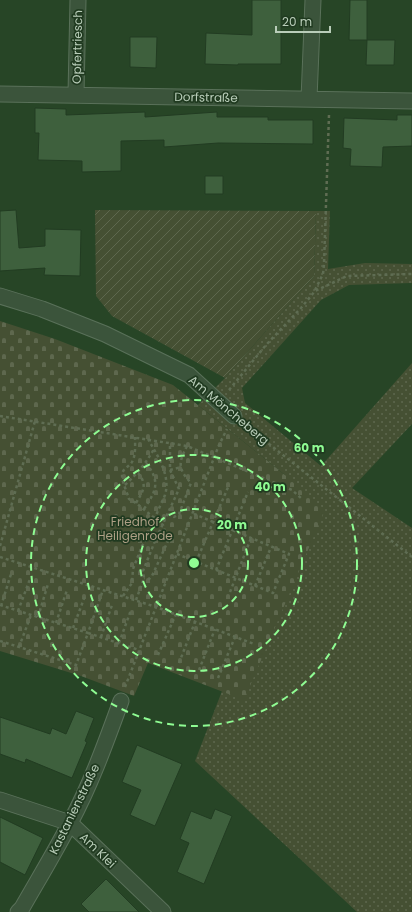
<svg xmlns="http://www.w3.org/2000/svg" width="412" height="912" viewBox="0 0 412 912" font-family="Poppins,sans-serif">
<style>
.grass{fill:url(#grass-dots)}
.cemetery{fill:url(#cemetery-stones)}
.garden{fill:url(#garden-furrows)}
.building{fill:#3e603d;stroke:#223c22}
.lines{fill:none;stroke-linecap:round;stroke-linejoin:round}
.minor-casing{stroke:#5a715a;stroke-width:17}
.path{stroke:#5f6d53;stroke-width:2.5;stroke-dasharray:3 3;stroke-linecap:butt}
.minor{stroke:#3b543b;stroke-width:15}
.ring{fill:none;stroke:#8ffc93;stroke-width:2;stroke-dasharray:7 5}
.labels{text-anchor:middle;dominant-baseline:central;stroke-width:3.5;stroke-linejoin:round;paint-order:stroke}
.street-label{font-size:12px;fill:#b9cdb9;stroke:#203a20}
.park-label{font-size:12px;fill:#ad9f85;stroke:#203a20}
.centre{fill:#8ffc93;stroke:#203a20;stroke-width:2}
.ring-label{font-size:12px;text-anchor:middle;font-weight:bold;fill:#8ffc93;stroke:#203a20;stroke-width:3.5;stroke-linejoin:round;paint-order:stroke}
</style>
<defs>
<pattern id="grass-dots" width="8" height="8" patternUnits="userSpaceOnUse"><rect width="8" height="8" fill="#455033"/><path d="M2 2h.1M6 6h.1" fill="none" stroke="#5e684e" stroke-width="1.8" stroke-linecap="round"/></pattern>
<pattern id="cemetery-stones" width="16" height="16" patternUnits="userSpaceOnUse"><rect width="16" height="16" fill="#455033"/><path d="M2 7V4a2 2 0 0 1 4 0v3zM10 15v-3a2 2 0 0 1 4 0v3z" fill="#5e684e"/></pattern>
<pattern id="garden-furrows" width="10" height="10" patternUnits="userSpaceOnUse"><rect width="10" height="10" fill="#455033"/><path d="M-1 1l2-2M0 10L10 0M9 11l2-2" fill="none" stroke="#5e684e"/></pattern>
</defs>
<rect width="100%" height="100%" fill="#274526"/>
<path class="grass" d="M316,211H330L328,269L365,263L412,264V283L349,285L321,300L242,388L245,403L321,466L412,363V424L352,488L412,528V912H357L195,761L222,691L244,699L285,475L198,405L225,378L314,276Z"/>
<path class="cemetery" d="M0,321L55,339L173,385L285,475L325,510L244,700L148,663L134,696L81,676L0,651Z"/>
<path class="garden" d="M95,210L316,211L314,276L225,378L112,316L96,296Z"/>
<path class="building" d="M252,0H281V64H238V65L205,64L206,33L252,35Z
M350,0H367V40H349Z
M130,37H157L156,68L130,67Z
M367,40H395L394,65H366Z
M35,108L66,109V115L145,112V117L217,112V117H268V120H313V144L218,143L164,147V140L121,141V171L82,172V161L38,160L39,133H35Z
M397,115H412V146L383,147L382,167L350,166L351,149L343,148L344,118L397,120Z
M205,176H223V194H205Z
M16,210L19,248L45,246V229L81,230L80,276L44,275L45,268L0,271V211Z
M76,711L94,718L85,741L87,742L72,778L26,759L25,763L0,754V717L50,734L52,728L66,734Z
M137,745L182,764L155,826L130,815L141,790L122,782Z
M215,809L232,816L204,884L177,872L189,843L180,839L191,811L211,819Z
M0,817L43,838L25,875L0,862Z
M106,879L139,912H89L81,904Z"/>
<g class="lines">
<defs>
<path id="minor" d="M0,94L412,101
M76,94L78,0
M309,99L313,0
M0,296L42,309L105,334L189,375L234,416
M0,800L70,823L163,912
M18,912L22,908C38,880 55,852 70,823C91,784 106,742 121,701"/>
</defs>
<use href="#minor" class="minor-casing"/>
<path class="path" d="M315,290L323,274L324,264L329,115
M229,390L266,345L301,308L315,291L347,276L412,274
M0,416L187,446L292,490L301,498
M245,425L412,557
M135,437C135,445 136,455 132,462C129,467 122,469 122,475C122,482 127,492 129,499L136,503L163,525L168,541L152,576L149,579L144,578
M148,439C157,455 171,475 165,495C162,502 158,510 155,518
M170,470L181,467
M125,485C137,474 146,463 154,449
M136,503C143,491 148,485 138,473
M144,509C156,491 161,482 146,463
M168,514L174,517L179,514L191,483C178,469 178,463 187,446
M0,546L35,421
M177,554L273,593L289,554L192,513
M0,557L156,607L254,644
M196,562L229,485
M216,570L248,492
M255,586L271,547
M230,592L251,538
M123,596L132,583L133,569L142,546L145,541L150,540L155,541
M136,600L144,578L143,571L155,541L179,489L170,470V443
M0,605L88,633L103,590
M1,606L11,574
M18,611L30,579
M38,617L48,584
M56,623L67,590
M73,628L85,596
M101,637L112,605
M0,641L76,665L88,633L139,650
M119,643L131,610
M19,647L31,615
M158,655L176,614
M179,663L195,622
M199,670L215,629
M218,678L235,637
M125,687L219,445L227,429"/>
<use href="#minor" class="minor"/>
</g>
<g class="ring">
<circle cx="194" cy="563" r="54"/>
<circle cx="194" cy="563" r="108"/>
<circle cx="194" cy="563" r="163"/>
</g>
<g class="labels">
<g class="street-label">
<text transform="translate(77 47) rotate(-89)">Opfertriesch</text>
<text transform="translate(206 97) rotate(1)">Dorfstraße</text>
<text transform="translate(229 410) rotate(40)">Am Möncheberg</text>
<text transform="translate(74 809) rotate(-64)">Kastanienstraße</text>
<text transform="translate(98 850) rotate(44)">Am Klei</text>
</g>
<g class="park-label">
<text x="135" y="521">Friedhof<tspan x="135" dy="14">Heiligenrode</tspan></text>
</g>
</g>
<circle cx="194" cy="563" r="6" class="centre"/>
<g class="ring-label">
<text x="309" y="452">60 m</text>
<text x="270" y="491">40 m</text>
<text x="232" y="529">20 m</text>
</g>
<path d="M276 26v6h54v-6" fill="none" stroke="#b9cdb9" stroke-width="2"/>
<text x="282" y="26" font-size="12" fill="#b9cdb9" stroke="#203a20" stroke-width="3" paint-order="stroke">20 m</text>
</svg>
